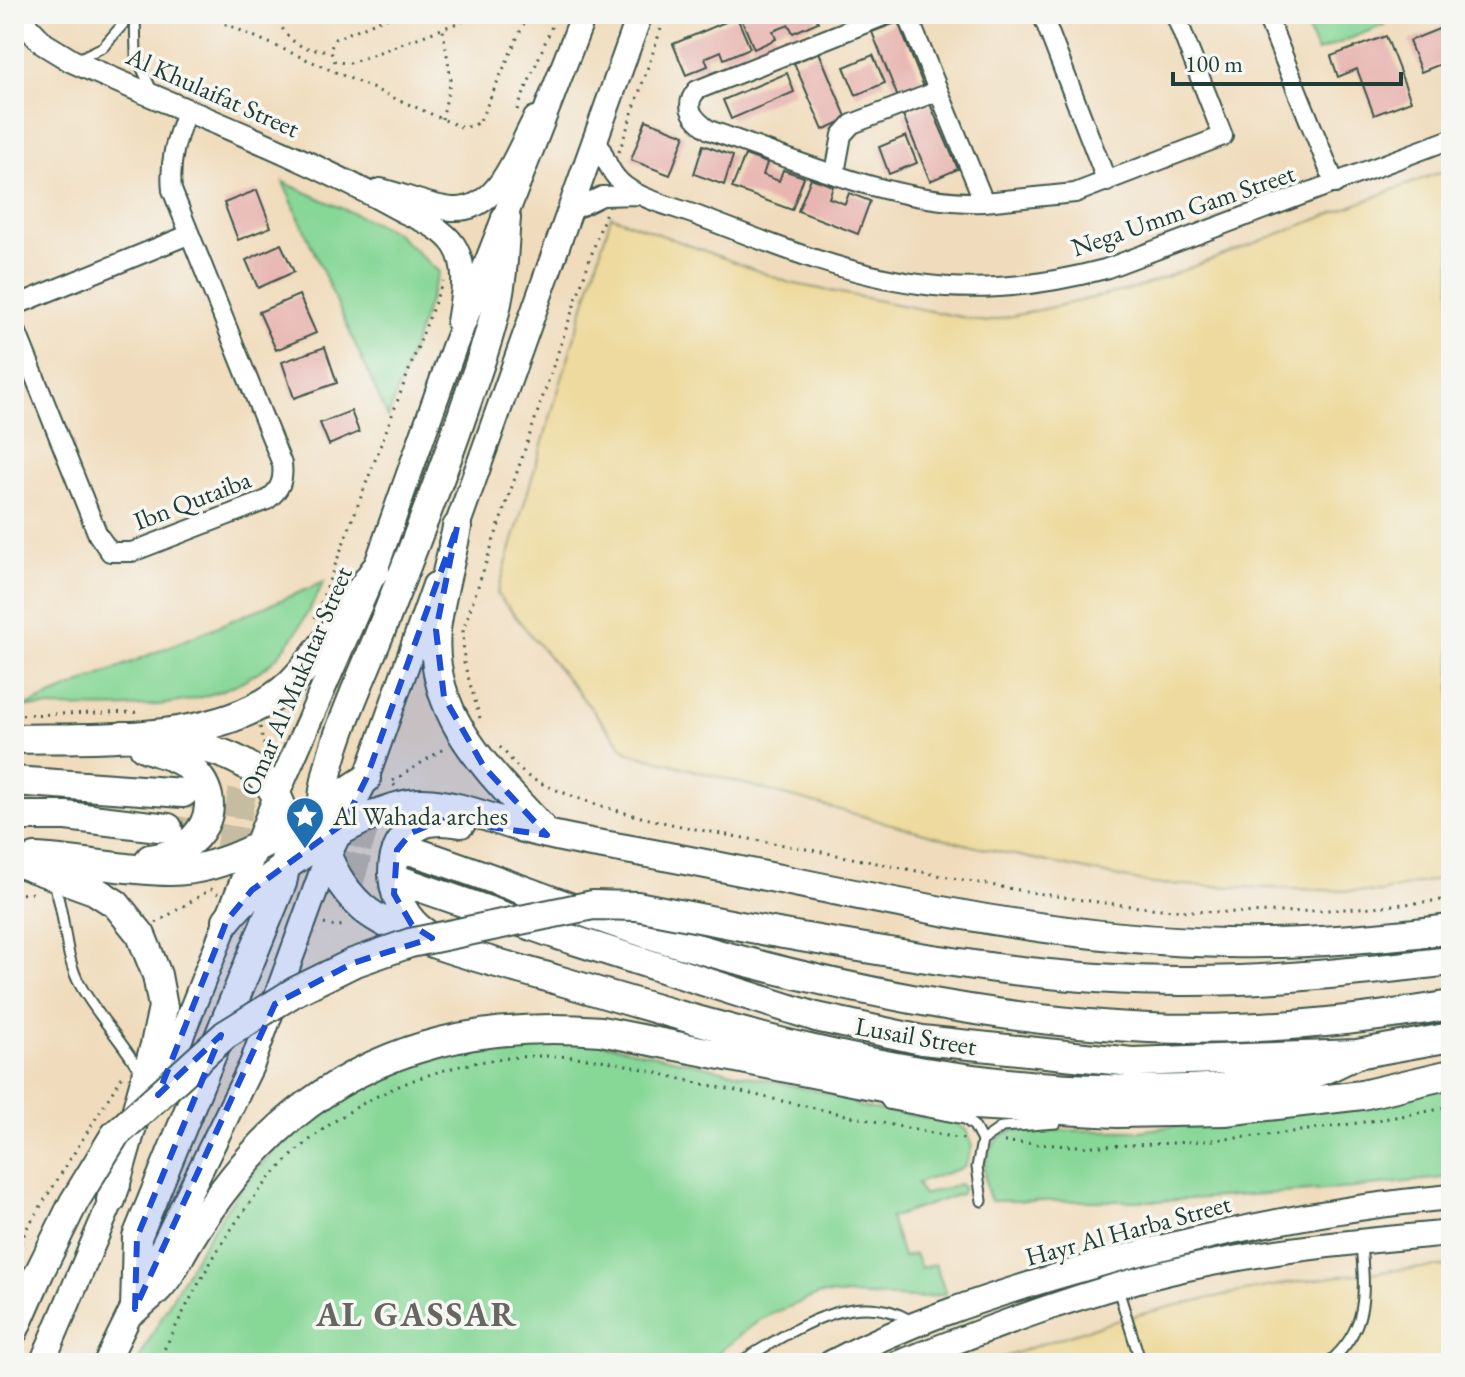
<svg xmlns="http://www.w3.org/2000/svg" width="1465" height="1377" viewBox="0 0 1465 1377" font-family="'EB Garamond',serif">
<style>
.green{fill:#87d797;stroke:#538a66;stroke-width:2}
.sand{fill:#eeda9e;stroke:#868c69;stroke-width:2}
.building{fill:#e8b5b1}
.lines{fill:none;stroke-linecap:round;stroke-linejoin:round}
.trunk-tunnel{stroke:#c6bca1;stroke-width:28;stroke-dasharray:28 14;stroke-linecap:butt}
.service-casing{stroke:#3e5548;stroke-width:13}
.minor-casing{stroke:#3e5548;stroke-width:22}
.tertiary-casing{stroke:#3e5548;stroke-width:26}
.secondary-casing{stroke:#3e5548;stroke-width:28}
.trunk-casing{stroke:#3e5548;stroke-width:32}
.path{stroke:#3e5548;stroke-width:3;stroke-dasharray:2 6;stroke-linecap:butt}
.service{stroke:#fff;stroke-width:9}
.minor{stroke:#fff;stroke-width:18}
.tertiary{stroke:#fff;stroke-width:22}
.secondary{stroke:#fff;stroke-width:24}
.trunk{stroke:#fff;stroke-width:28}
.trunk-bridge-casing{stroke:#3e5548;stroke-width:32;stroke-linecap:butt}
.trunk-bridge{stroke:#fff;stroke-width:28}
.marked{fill:#1d4ed8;fill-opacity:0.2;stroke:#1d4ed8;stroke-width:6;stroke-dasharray:16 10;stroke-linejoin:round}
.labels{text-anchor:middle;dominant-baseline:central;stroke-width:7;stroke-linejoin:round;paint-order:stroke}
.street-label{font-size:26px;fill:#1f3d34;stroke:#f6f6f2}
.poi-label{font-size:26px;fill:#1f3d34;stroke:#f6f6f2;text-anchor:start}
.district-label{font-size:34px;font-weight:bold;letter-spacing:2px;fill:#656760;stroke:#f6f6f2}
</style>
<rect width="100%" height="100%" fill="#f6f6f2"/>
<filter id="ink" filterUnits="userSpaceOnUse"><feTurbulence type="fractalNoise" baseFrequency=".0125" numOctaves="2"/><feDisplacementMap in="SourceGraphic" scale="16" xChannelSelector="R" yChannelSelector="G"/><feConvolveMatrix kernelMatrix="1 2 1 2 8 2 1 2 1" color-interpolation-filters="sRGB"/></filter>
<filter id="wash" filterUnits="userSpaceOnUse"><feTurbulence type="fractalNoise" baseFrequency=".006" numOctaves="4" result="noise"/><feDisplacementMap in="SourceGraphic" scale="32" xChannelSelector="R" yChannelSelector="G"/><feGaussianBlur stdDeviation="1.8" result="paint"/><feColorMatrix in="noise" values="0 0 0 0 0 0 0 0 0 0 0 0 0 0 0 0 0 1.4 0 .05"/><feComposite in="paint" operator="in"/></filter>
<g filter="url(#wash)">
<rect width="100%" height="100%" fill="#f0dcbc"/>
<path class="green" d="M1302,14H1379L1384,25L1317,52Z
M283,182L395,232L439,272L388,418Z
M324,582C308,611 292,648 264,668C195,718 104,706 24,707Z
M586,1040L840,1096L861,1107L954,1122L966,1130L972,1146L965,1167L917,1183L922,1195L959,1184L964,1188L961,1194L890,1218L903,1257L915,1254L921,1268L935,1264L946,1294L919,1298L820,1294L762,1318L705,1363H137C227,1194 281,1089 483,1044C515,1037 553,1041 586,1040Z
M1451,1085V1177L1354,1188L1161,1201H991C980,1176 983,1140 1013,1130L1140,1131Z"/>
<path class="sand" d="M1451,168V876L1380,892L1153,884L972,846L627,752L497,594L611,216L790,283L986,322L1137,288Z
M1451,1266V1363H989C1137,1306 1293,1275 1451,1266Z"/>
<g id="blocks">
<path class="building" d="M750,14H815L818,22L793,33L789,25L773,31L776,39L754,49L741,18Z
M737,17L750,48L724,59L721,51L705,58L708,66L686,75L673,44Z
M898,22L925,90L899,100L872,32Z
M1451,24V60L1421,72L1409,41Z
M1386,36L1411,101L1374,115L1357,69L1338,77L1331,56Z
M819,52L847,119L823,130L794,63Z
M873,55L885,83L856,95L844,67Z
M787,73L794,92L731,119L723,100Z
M930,104L958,169L930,181L903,115Z
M646,120L685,135L670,175L631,160Z
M906,136L917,163L889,174L879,147Z
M703,145L733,156L724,185L694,174Z
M745,155L767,163L763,175L779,181L783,170L804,177L792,210L732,188Z
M811,178L833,186L829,198L845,204L849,193L870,201L858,234L798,211Z
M257,190L271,227L238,240L224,203Z
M281,244L294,272L258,288L246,260Z
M299,295L316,333L276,350L259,312Z
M325,347L337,383L294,398L282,362Z
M351,411L359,432L329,445L320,423Z"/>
</g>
</g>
<g filter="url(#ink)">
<use href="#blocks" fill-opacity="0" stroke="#3e5548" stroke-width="2"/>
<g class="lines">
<path class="trunk-tunnel" d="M185,793L315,820L409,850
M176,830L295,851L402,881"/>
<defs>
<path id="service" d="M135,14L136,55L152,91
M78,59L103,47L132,14
M53,882C66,913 63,948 77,979C93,1012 122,1039 140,1072
M880,1093L888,1104L965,1119L974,1126L982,1141
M982,1201L977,1167L982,1141L1002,1127L1056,1123
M1117,1286L1141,1363
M738,1363C788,1334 854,1284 911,1321
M1304,1363H1318
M1328,1363C1369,1329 1365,1293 1361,1244"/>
<path id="minor" d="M889,14L697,90C682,107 694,119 709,130C793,159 895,205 984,202
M907,14L984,202L1075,193L1223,136L1175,14
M1042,14L1107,182
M1266,14L1335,184
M597,139C604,156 610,175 625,186C645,201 675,207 698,216C769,243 843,274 919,284C981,293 1045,285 1105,269L1451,139
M835,173L842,135L852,124L938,91
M569,212L602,196L638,195
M14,306L188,235
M14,325L98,535L110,552H132L267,500C280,490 284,481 282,464L172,190C169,161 176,139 186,112"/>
<path id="tertiary" d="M15,14L44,44L72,61C181,110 294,151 399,209C418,219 441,226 454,245C469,268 462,297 458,322
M380,190C403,195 429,207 452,209C500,212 516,151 535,118"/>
<path id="secondary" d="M451,543L640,14
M157,1097L277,794L375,570L454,347L584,14
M42,1363L118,1185
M106,1363L252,1064L327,858L366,779L435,585
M831,1363C903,1325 980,1299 1058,1276C1186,1238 1317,1209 1451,1197
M899,1363C993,1327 1087,1290 1187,1268C1273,1249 1363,1241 1451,1233"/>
<path id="trunk" d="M506,218C504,238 504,259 501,279C496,320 481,360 468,398C442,477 411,553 381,630C358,688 316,769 322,832C324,860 342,889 363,908C401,940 495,962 544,976C717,1027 889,1079 1070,1088C1138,1091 1253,1092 1317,1072C1330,1068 1344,1060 1357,1054
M457,527C451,561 440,596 436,630C428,719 494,775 547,834
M123,736C218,743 311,762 282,883L137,1237L135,1309
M14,739C97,737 227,745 291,683C324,650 348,607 375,570
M144,747C158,753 178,756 189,767C232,804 199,853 150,859
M14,781L183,793
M14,816H66L168,828
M409,850C500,879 587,917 678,943C826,986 996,1021 1149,1028C1250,1032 1352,1022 1451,1005
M35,858C79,860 127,871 169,871C238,872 311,814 366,779
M14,861L94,890L116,904L141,935L157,975L163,1007L155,1045L111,1200
M402,881L558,935L816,1017L922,1040L1132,1062L1357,1054L1451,1037
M227,920C258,878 369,802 423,803C454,804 484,816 513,825C538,833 564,838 591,843C801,877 1012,940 1227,943C1302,945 1377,938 1451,929
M772,932C910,956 1049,982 1189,981C1277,981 1364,971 1451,961
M425,933C389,910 377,844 423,824C435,819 449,821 461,823
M135,1309C144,1301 155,1293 162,1284C173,1272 179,1256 188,1242C201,1220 217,1198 233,1178C327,1059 455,1019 601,1031L973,1105L1117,1113L1225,1111L1362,1095L1451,1074
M14,1330L38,1275"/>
</defs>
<use href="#service" class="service-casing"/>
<use href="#minor" class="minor-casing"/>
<use href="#tertiary" class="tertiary-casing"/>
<use href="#secondary" class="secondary-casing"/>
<use href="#trunk" class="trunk-casing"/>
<path class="path" d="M203,14L463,128L479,123L528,14
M231,14L234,17L249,14
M275,14C287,42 300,51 330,50
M395,14L335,39L330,50L335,62L350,63L482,14
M517,110L557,14
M442,119L451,80L443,30
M619,152L666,14
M315,618L443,281
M14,715L142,712
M480,718L464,663L463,630L606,212
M260,727L265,751
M500,747C510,757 521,774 534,780C625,823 730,834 827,853C938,875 1048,899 1161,909C1258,917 1355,910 1451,899
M395,786L391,782L445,748
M14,894L36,893
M156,923L211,889L218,894
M324,924L336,927L347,924
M1004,1142C1035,1143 1066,1147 1096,1146C1215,1144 1335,1129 1451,1107
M14,1257L27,1228L123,1075
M157,1363C192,1296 223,1230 274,1174C352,1088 471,1046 585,1058C625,1062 664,1076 703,1084C791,1102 880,1124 969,1140"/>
<use href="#service" class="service"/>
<use href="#minor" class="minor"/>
<use href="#tertiary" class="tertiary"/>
<use href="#secondary" class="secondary"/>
<use href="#trunk" class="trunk"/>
<defs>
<path id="trunk-bridge" d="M38,1275L74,1202L115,1135L225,1035L296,991L353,963L410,943L593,905L637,906L772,932"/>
</defs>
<use href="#trunk-bridge" class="trunk-bridge-casing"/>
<use href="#trunk-bridge" class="trunk-bridge"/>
</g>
</g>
<path class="marked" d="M457,527L436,630L444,697L484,767L547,835L441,820L411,833L397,850L394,894L412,925L432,938L353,963L275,1004L135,1309L137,1237L221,1035L158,1095L227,920L252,890L344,823L366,779Z"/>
<defs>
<symbol id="sight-pin" viewBox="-11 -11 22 30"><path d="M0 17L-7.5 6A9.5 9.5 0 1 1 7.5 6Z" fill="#1f6fb2" stroke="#f6f6f2"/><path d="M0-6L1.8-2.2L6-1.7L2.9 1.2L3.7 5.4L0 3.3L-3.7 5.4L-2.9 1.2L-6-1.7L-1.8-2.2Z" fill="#fff"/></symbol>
</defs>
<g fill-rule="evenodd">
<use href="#sight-pin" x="283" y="794" width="44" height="60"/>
</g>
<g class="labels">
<g class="street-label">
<text transform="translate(213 92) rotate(24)">Al Khulaifat Street</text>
<text transform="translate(1183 210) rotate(-19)">Nega Umm Gam Street</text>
<text transform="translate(192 500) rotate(-21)">Ibn Qutaiba</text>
<text transform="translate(296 681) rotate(-67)">Omar Al Mukhtar Street</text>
<text transform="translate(916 1036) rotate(10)">Lusail Street</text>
<text transform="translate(1128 1230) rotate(-15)">Hayr Al Harba Street</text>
</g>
<g class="poi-label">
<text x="333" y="816">Al Wahada arches</text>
</g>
<g class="district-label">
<text x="417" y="1314">AL GASSAR</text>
</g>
</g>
<rect width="1465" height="1377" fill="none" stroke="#f6f6f2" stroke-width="48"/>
<path d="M1173 72v12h228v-12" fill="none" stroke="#1f3d34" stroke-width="4"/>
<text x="1185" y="72" font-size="24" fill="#1f3d34" stroke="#f6f6f2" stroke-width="6" paint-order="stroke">100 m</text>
</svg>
